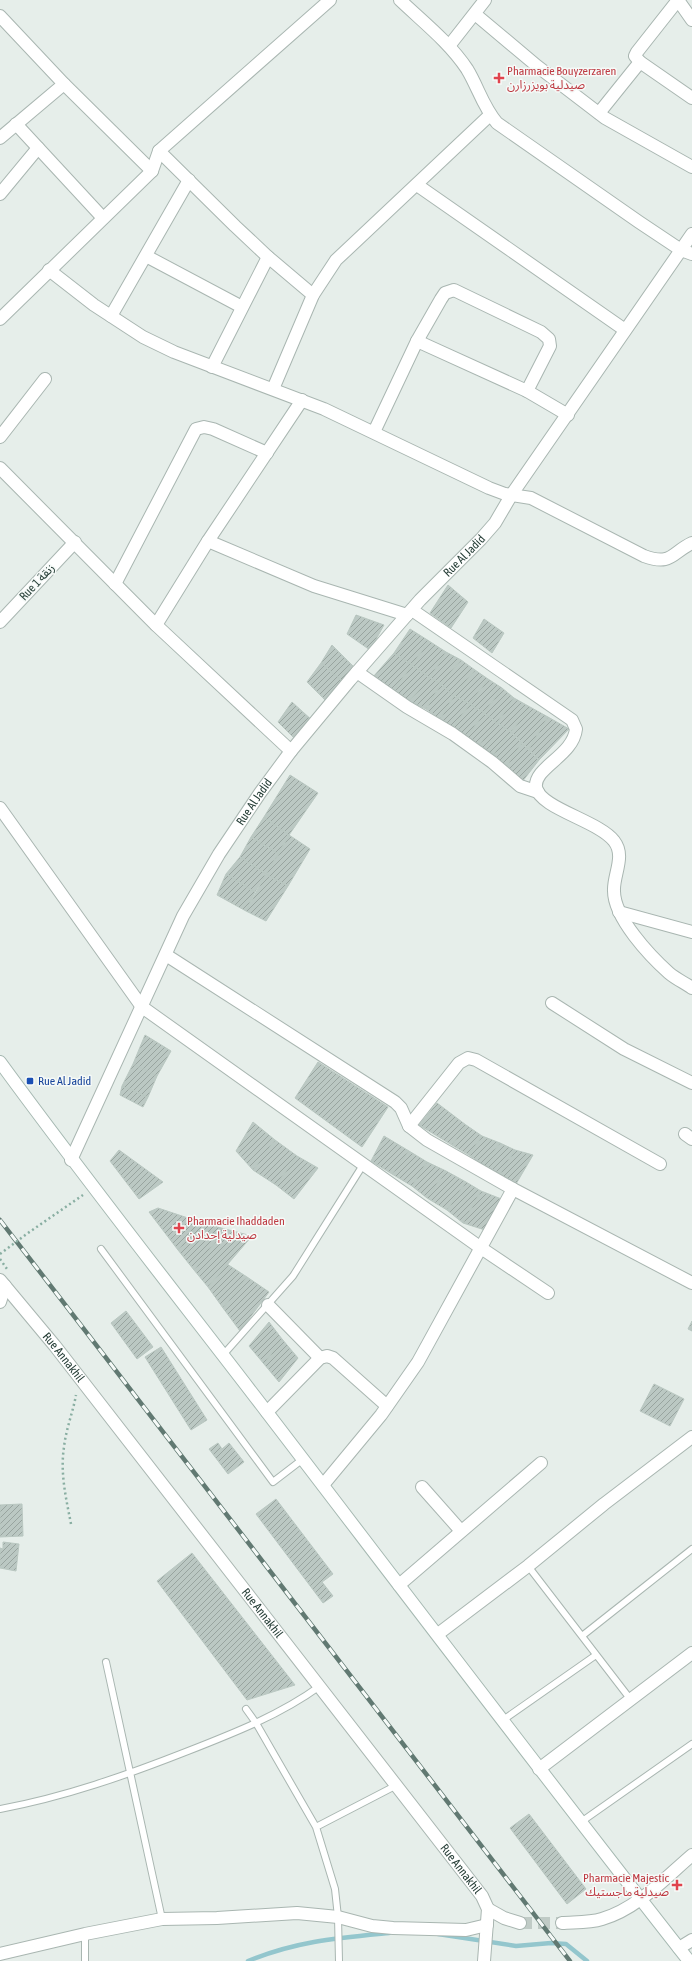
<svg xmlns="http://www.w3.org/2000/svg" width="692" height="1961" viewBox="0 0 692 1961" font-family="'Asap Condensed','Noto Sans Arabic',sans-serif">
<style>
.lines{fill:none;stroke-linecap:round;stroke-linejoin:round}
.stream{stroke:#93c6cd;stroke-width:4.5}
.building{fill:url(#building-hatch);stroke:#b9c7c1}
.minor-tunnel{stroke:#c0cbc6;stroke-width:12;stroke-dasharray:12 6;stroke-linecap:butt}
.service-casing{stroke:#a9b6b1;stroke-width:8}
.minor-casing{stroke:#a9b6b1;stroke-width:14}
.tertiary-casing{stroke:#a9b6b1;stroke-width:14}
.secondary-casing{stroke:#a5b8b1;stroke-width:14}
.path{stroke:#89aea2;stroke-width:2.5;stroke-dasharray:2 3;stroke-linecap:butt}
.service{stroke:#fff;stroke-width:6}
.minor{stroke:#fff;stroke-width:12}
.tertiary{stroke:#fff;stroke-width:12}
.secondary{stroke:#fff;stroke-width:12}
.rail-casing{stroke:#617972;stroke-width:4.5}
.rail{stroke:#f6faf8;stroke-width:3;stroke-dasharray:9;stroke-linecap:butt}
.path-bridge{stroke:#89aea2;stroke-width:2.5;stroke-dasharray:2 3;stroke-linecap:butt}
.health-dot{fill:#e0444e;stroke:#f6faf8;stroke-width:1.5}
.transit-dot{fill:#1a4fb4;stroke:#f6faf8;stroke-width:1.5}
.labels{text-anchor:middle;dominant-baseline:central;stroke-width:3;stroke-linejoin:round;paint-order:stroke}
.health-label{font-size:12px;fill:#be3a42;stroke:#f6faf8;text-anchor:start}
.street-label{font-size:12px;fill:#263e37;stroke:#f6faf8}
.transit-label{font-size:12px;fill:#164399;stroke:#f6faf8;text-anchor:start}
</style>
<defs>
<pattern id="building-hatch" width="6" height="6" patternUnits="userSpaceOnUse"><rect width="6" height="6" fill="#bbc8c3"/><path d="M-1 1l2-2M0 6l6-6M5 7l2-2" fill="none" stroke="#98a49f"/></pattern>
</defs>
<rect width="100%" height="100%" fill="#e6eeea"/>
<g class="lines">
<path class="stream" d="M438,1934L516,1946L551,1943L566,1944L587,1961
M248,1961C297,1941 337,1938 389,1933"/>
</g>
<path class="building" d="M448,585L468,602L451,628L430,613Z
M356,615L384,625L370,650L347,634Z
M484,619L504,633L492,653L473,638Z
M410,629L429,641L412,665L394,653Z
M429,641L446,652L430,678L412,665Z
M332,645L355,668L342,681L321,663Z
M446,652L461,660L441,684L430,678Z
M394,653L412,665L394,690L373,677Z
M461,660L475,670L454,696L441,684Z
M321,663L342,681L325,700L307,682Z
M412,665L430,678L409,701L394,690Z
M475,670L488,679L470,704L454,696Z
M430,678L441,684L426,709L409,701Z
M488,679L502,688L484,713L470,704Z
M441,684L454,696L440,719L426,709Z
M502,688L514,698L497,723L484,713Z
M454,696L470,704L453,727L440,719Z
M514,698L530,707L511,732L497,723Z
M292,702L314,722L296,740L278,722Z
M470,704L484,713L467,737L453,727Z
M530,707L548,717L529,749L511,732Z
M484,713L497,723L478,746L467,737Z
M548,717L569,729L539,760L529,749Z
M497,723L511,732L492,756L478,746Z
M511,732L522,743L506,767L492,756Z
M522,743L539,760L522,782L506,767Z
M290,775L318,793L289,835L264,817Z
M264,817L289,835L279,854L251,837Z
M289,835L310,849L288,886L266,874Z
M251,837L279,854L266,874L240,857Z
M240,857L266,874L255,892L226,874Z
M226,874L255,892L246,911L217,895Z
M266,874L288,886L266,921L246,911Z
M145,1035L171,1051L157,1076L133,1064Z
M318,1062L388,1107L362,1147L295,1098Z
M133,1064L157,1076L148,1097L122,1086Z
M122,1086L148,1097L143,1107L120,1095Z
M437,1103L466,1125L452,1145L419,1125Z
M253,1122L275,1140L253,1170L236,1151Z
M466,1125L482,1136L469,1155L452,1145Z
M384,1136L409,1151L392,1174L371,1161Z
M482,1136L500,1143L484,1165L469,1155Z
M275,1140L297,1156L276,1185L253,1170Z
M500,1143L515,1150L500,1174L484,1165Z
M119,1150L163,1182L139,1199L110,1161Z
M515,1150L533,1155L516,1184L500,1174Z
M409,1151L427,1162L412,1186L392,1174Z
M297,1156L318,1168L294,1199L276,1185Z
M427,1162L446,1171L427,1198L412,1186Z
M446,1171L466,1182L447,1210L427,1198Z
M466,1182L481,1191L463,1223L447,1210Z
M481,1191L504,1200L485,1230L463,1223Z
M158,1208L200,1222L178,1250L149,1212Z
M200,1222L225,1229L194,1270L178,1250Z
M225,1229L252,1236L208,1287L194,1270Z
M227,1264L247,1277L223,1308L208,1287Z
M247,1277L269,1292L240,1331L223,1308Z
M126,1311L153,1347L137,1359L111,1323Z
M692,1321V1331L688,1329Z
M269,1322L282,1339L264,1364L249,1346Z
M282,1339L298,1358L279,1382L264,1364Z
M161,1347L207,1420L191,1430L145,1357Z
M654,1384L684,1399L670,1426L640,1411Z
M218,1443L222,1449L229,1443L244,1462L228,1474L209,1449Z
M276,1499L333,1574L322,1582L333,1596L323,1603L256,1514Z
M22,1504L23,1536L0,1537V1505Z
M3,1542L19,1544L16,1571L0,1568V1548L3,1549Z
M192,1553L295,1685L247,1700L157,1581Z
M529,1814L586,1889L567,1904L510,1828Z"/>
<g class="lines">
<path class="minor-tunnel" d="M520,1923H562"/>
<defs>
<path id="service" d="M101,1249L273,1482L303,1459
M223,1355L293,1276L363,1165
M528,1566L631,1700
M582,1636L692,1549
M106,1662L162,1919
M246,1709L256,1723L316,1827L335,1889L338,1917L339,1961
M503,1720L596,1655
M0,1809C65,1797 127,1775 188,1751C234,1733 280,1715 320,1686
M581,1822L692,1744
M316,1827L397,1785
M85,1961V1934"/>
<g id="minor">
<path d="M400,0C423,22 449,42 467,69C478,87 483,107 497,123L639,222L681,250L692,254"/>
<path d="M678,0L637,52L635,56L640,62L692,98"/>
<path d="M678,0L692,20"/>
<path d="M475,14L537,66L605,118L692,167"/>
<path d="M0,16L64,84L152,171"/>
<path d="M449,46L485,0"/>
<path d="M599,113L640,62"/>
<path d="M16,124L103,218"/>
<path d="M0,138L64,84"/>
<path d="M159,151L235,226L268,257L313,295"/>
<path d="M417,185L625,330"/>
<path d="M0,194L38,148"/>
<path d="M146,256L242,307"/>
<path d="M49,270L94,305L143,337L174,352L324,409L489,488L505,494L531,498L644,556C672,566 671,553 692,543"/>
<path d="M111,316L189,180"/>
<path d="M0,319L152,171L159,151L330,0"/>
<path d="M417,341L441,299L445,293L454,290L541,332L549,339L550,346L527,391"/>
<path d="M212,367L268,257"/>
<path d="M273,389L313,295L336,260L490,115"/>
<path d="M374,432L417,341L527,391L568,415"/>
<path d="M0,437L45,379"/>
<path d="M0,468L156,625L291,751"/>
<path d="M208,541L314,586L407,615"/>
<path d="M115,584L196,429L204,427L213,429L267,453"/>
<path d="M412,610L572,720L576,729C573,756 534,767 536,787C539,808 599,821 614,841C626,856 613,875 614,891C614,918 650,956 669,973C676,979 685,983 692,988"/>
<path d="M0,622L75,542"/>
<path d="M156,625L208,541L302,400"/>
<path d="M357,672L407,707L453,734L492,762L520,786L538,792"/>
<path d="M0,808L142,1007L481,1248L548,1293"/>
<path d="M619,912L692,932"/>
<path d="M166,955L395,1102L401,1108L409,1126L427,1140L513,1189L692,1283"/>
<path d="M552,1003L624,1049L692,1083"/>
<path d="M409,1126L459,1063L468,1058L476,1060L660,1164"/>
<path d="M685,1134L692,1139"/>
<path id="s1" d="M71,1160L183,916L219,854L260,793L291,751L350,680L420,600L481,539L495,523L512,494L692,234"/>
<path d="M0,1302L5,1286"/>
<path d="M268,1305L320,1358"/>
<path d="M267,1412L320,1358L327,1356L333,1358L387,1406"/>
<path d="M323,1485L381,1415L418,1362L513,1189"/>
<path d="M422,1487L461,1531"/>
<path d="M399,1585L541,1463"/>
<path d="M438,1634L528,1566L604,1504L692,1437"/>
<path d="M539,1769L692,1653"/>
<path d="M488,1909L504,1918L520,1923"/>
<path d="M562,1923C574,1922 589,1923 602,1919C637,1909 665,1878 692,1855"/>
<path d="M679,1948L692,1940"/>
<path d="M0,1954L85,1934L162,1919L217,1918L297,1913L338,1917L372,1926L393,1928L466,1930L487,1925"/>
</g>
<g id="tertiary">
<path id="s2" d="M0,1280L55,1346L482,1896L488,1909L484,1961"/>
</g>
<path id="secondary" d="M0,1062C86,1180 177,1295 266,1411C406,1594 546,1779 689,1961"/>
</defs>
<use href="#service" class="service-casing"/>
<use href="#minor" class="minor-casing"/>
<use href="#tertiary" class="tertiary-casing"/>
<use href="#secondary" class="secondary-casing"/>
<path class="path" d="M28,1233L83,1195
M0,1259L7,1269
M71,1524C66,1498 60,1473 64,1447C66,1429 73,1412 76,1395"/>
<use href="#service" class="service"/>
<use href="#minor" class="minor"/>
<use href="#tertiary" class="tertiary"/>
<use href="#secondary" class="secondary"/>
<defs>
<path id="rail" d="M0,1220L570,1961"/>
</defs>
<use href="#rail" class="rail-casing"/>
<use href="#rail" class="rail"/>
<path class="path-bridge" d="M0,1254L28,1233"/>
</g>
<g class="health-dot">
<path d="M497 72h4v4h4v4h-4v4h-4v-4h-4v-4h4z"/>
<path d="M177 1222h4v4h4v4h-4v4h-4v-4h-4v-4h4z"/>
<path d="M675 1879h4v4h4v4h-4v4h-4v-4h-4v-4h4z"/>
</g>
<rect class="transit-dot" x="26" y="1077" width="8" height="8" rx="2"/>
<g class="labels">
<g class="health-label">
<text x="507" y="71">Pharmacie Bouyzerzaren<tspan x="507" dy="14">صيدلية بويزرزارن</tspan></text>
<text x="187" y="1221">Pharmacie Ihaddaden<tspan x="187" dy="14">صيدلية إحدادن</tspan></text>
<text x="669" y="1878" text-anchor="end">Pharmacie Majestic<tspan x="669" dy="14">صيدلية ماجستيك</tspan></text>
</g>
<g class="street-label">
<text stroke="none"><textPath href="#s1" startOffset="727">Rue Al Jadid</textPath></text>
<text transform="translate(37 582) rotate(-47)">Rue 1 زنقة</text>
<text stroke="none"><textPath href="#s1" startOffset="403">Rue Al Jadid</textPath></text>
<text stroke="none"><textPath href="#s2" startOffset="100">Rue Annakhil</textPath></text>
<text stroke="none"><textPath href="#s2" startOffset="424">Rue Annakhil</textPath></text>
<text stroke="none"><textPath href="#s2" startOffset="748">Rue Annakhil</textPath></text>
</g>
<g class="transit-label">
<text x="38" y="1081">Rue Al Jadid</text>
</g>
</g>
</svg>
